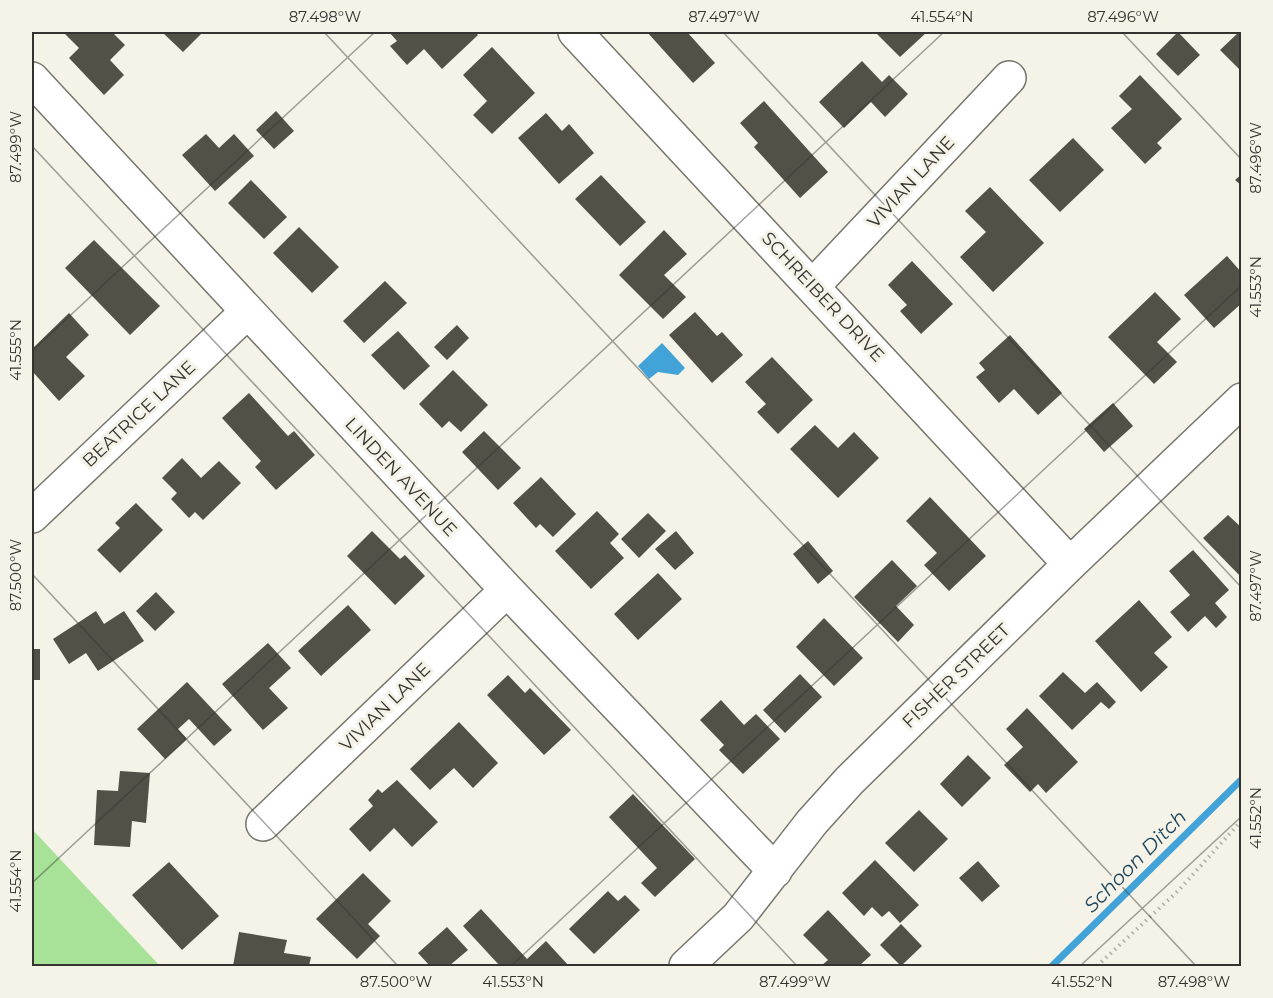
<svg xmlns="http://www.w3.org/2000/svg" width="1273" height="998" viewBox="0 0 1273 998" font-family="Montserrat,sans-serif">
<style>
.green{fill:#a8e299}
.water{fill:#42a3d9}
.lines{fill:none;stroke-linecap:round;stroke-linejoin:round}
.stream{stroke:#42a3d9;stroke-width:7}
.building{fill:#525047}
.minor-casing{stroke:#77756c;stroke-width:36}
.path{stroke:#b0aea6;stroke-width:4;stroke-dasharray:1.5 4.5;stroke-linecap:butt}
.minor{stroke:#fff;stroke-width:33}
.ticks{fill:none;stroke:#34332f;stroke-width:1.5;stroke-opacity:0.45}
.labels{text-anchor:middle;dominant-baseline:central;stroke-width:6;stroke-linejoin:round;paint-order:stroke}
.street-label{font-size:18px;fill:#34332f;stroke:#f5f2e8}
.water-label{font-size:20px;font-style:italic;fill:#1d455c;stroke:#f5f2e8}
.neatline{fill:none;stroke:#34332f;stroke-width:2}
.ticks-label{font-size:15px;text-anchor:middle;fill:#34332f}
</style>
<rect width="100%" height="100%" fill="#f5f2e8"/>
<path class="green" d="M32,829L160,966H32Z"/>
<path class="water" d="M662,343L685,368L678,375L658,372L649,379L638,366Z"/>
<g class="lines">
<path class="stream" d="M1052,966L1242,779"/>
</g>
<path class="building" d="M63,32H112L125,45L110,60L124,75L104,95L69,58L79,48Z
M162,32H201L202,33L183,52Z
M389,32H434L436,33L438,32H475L478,35L442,69L424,49L407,65L390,46L397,41Z
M647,32H687L715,63L693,83Z
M875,32H927L900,57Z
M1178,32L1200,55L1178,76L1156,54Z
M1239,32H1242V72L1220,50Z
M492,47L535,93L492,134L473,115L487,101L463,75Z
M862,61L882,82L889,75L908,94L885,117L871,102L844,128L819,102Z
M1140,75L1182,119L1157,143L1162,148L1145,164L1111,128L1132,109L1119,96Z
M764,101L828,172L800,198L754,147L758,143L740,123Z
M276,111L294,131L274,149L256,130Z
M546,113L562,131L569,124L594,153L559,184L518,138Z
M206,134L219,148L234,134L254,156L215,191L182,155Z
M1073,138L1104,170L1060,212L1029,180Z
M1242,174V186L1235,180Z
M601,175L646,222L620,246L575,199Z
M251,180L287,217L264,239L228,203Z
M990,187L1044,243L993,292L960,257L986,232L965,211Z
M299,227L339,267L312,293L273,253Z
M664,230L687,254L664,275L686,297L663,319L619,275Z
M94,240L160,306L130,335L65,268Z
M1227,256L1242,273V303L1214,328L1184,295Z
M912,261L953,304L921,334L900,311L907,305L888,285Z
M385,281L407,303L364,343L343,321Z
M1155,292L1181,319L1157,342L1177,362L1154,384L1108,337Z
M695,312L717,336L722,332L743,355L712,383L669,335Z
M69,313L89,335L66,357L85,376L59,401L32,371V349Z
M457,325L469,338L447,360L434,347Z
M398,331L430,366L404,390L371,355Z
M1010,335L1062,393L1038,415L1014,389L999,403L976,377L985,370L979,363Z
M772,357L813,400L778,434L757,412L766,404L745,382Z
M453,370L488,405L461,432L449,421L442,428L419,404Z
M249,393L288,436L294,431L315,455L276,490L255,467L261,461L222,418Z
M1113,403L1133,426L1104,452L1084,429Z
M815,425L838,448L854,432L879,458L838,498L790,449Z
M484,431L521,468L498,490L462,452Z
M182,458L201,478L219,461L241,483L203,520L195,512L189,518L171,499L177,493L162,478Z
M541,477L576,514L553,537L540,524L536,528L513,503Z
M930,497L986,556L949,591L924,565L937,553L906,521Z
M136,503L163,530L120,573L97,550L120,528L115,523Z
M597,511L619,534L610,543L624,558L591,589L555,551Z
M648,513L666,531L639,558L621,539Z
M1228,515L1242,528V578L1203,538Z
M372,531L400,559L405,555L425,576L395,605L347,556Z
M676,531L694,553L675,570L655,549Z
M808,541L833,571L818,584L793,554Z
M1193,550L1229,590L1215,603L1227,617L1216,628L1205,616L1188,632L1170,612L1190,595L1169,571Z
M892,560L917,586L896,606L914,625L898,642L854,597Z
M658,573L682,599L638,640L614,614Z
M156,592L175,612L155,631L136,611Z
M1139,600L1172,637L1154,653L1168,667L1141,692L1095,641Z
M348,605L371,630L321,676L298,651Z
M96,611L104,624L124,611L144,641L98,671L86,653L69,664L53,639Z
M824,618L863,658L834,686L796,647Z
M268,643L291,668L269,688L288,708L263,730L222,684Z
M32,649H40V680H32Z
M1063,672L1085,693L1097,682L1116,702L1109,709L1101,702L1072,730L1039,696Z
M800,674L822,697L785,733L763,710Z
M508,675L525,693L530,688L571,730L544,755L487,695Z
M187,682L232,730L214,746L189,719L178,729L187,739L165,759L137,729Z
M721,700L744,725L756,714L780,739L743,774L719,750L724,745L700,720Z
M1027,708L1078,762L1046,793L1038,784L1030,792L1004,765L1023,747L1006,729Z
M459,722L498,763L473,788L454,768L430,790L410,769Z
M968,755L991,778L962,807L940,784Z
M120,771L150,773L146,823L132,821L130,847L94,845L97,790L118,791Z
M397,780L438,822L412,847L394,828L370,852L349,829L373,806L368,800L378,789L382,793Z
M633,794L695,859L655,897L641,883L657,868L609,817Z
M919,810L948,839L914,872L885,843Z
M875,860L919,905L900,923L889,911L882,917L872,907L864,916L842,893Z
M978,861L1000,886L982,902L959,878Z
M169,862L219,916L182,950L132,895Z
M363,873L391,901L368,924L380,936L357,959L316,919Z
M608,891L618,901L625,895L640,910L594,954L569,929Z
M481,909L527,959L546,941L569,966H500L463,926Z
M828,910L871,955L859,966H821L828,960L803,935Z
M901,924L922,946L901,966L880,945Z
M447,927L468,950L449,966H430L418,953Z
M239,932L287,940L284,953L311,957L309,966H233Z"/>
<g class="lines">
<defs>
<path id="minor" d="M575,32L1070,564
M32,79L507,590L775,871
M813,286L1009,78
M32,516L247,312
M263,824L507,590
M686,966L738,917L812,822L849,781L1070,564L1242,400"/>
</defs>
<use href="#minor" class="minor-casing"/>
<path class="path" d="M1097,966L1179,890L1242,820"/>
<use href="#minor" class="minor"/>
</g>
<path class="ticks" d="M324,32L1196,966M723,32L1242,588M1122,32L1242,160M32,146L797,966M32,351L375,32M32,574L398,966M32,883L944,32M511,966L1242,285M1080,966L1242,816"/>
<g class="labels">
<g class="street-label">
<text transform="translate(911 182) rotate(-47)">VIVIAN LANE</text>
<text transform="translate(823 297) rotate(47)">SCHREIBER DRIVE</text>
<text transform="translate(139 414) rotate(-43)">BEATRICE LANE</text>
<text transform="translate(401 477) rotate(47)">LINDEN AVENUE</text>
<text transform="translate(956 676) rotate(-44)">FISHER STREET</text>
<text transform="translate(385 707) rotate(-44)">VIVIAN LANE</text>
</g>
<g class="water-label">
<text transform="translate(1135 861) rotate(-45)">Schoon Ditch</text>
</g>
</g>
<rect width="1273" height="998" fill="none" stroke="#f5f2e8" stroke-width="66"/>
<rect x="33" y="33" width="1207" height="932" class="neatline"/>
<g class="ticks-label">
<text x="325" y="22">87.498°W</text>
<text x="724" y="22">87.497°W</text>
<text x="942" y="22">41.554°N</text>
<text x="1123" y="22">87.496°W</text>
<text transform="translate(16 147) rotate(-90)" y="5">87.499°W</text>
<text transform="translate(1256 158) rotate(-90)" y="5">87.496°W</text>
<text transform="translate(1256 287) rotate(-90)" y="5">41.553°N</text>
<text transform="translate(16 350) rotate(-90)" y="5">41.555°N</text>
<text transform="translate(16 575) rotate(-90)" y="5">87.500°W</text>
<text transform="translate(1256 586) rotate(-90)" y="5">87.497°W</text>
<text transform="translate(1256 818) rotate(-90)" y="5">41.552°N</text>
<text transform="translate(16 881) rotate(-90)" y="5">41.554°N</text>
<text x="396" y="987">87.500°W</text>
<text x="513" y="987">41.553°N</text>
<text x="795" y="987">87.499°W</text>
<text x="1082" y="987">41.552°N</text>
<text x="1194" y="987">87.498°W</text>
</g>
</svg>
